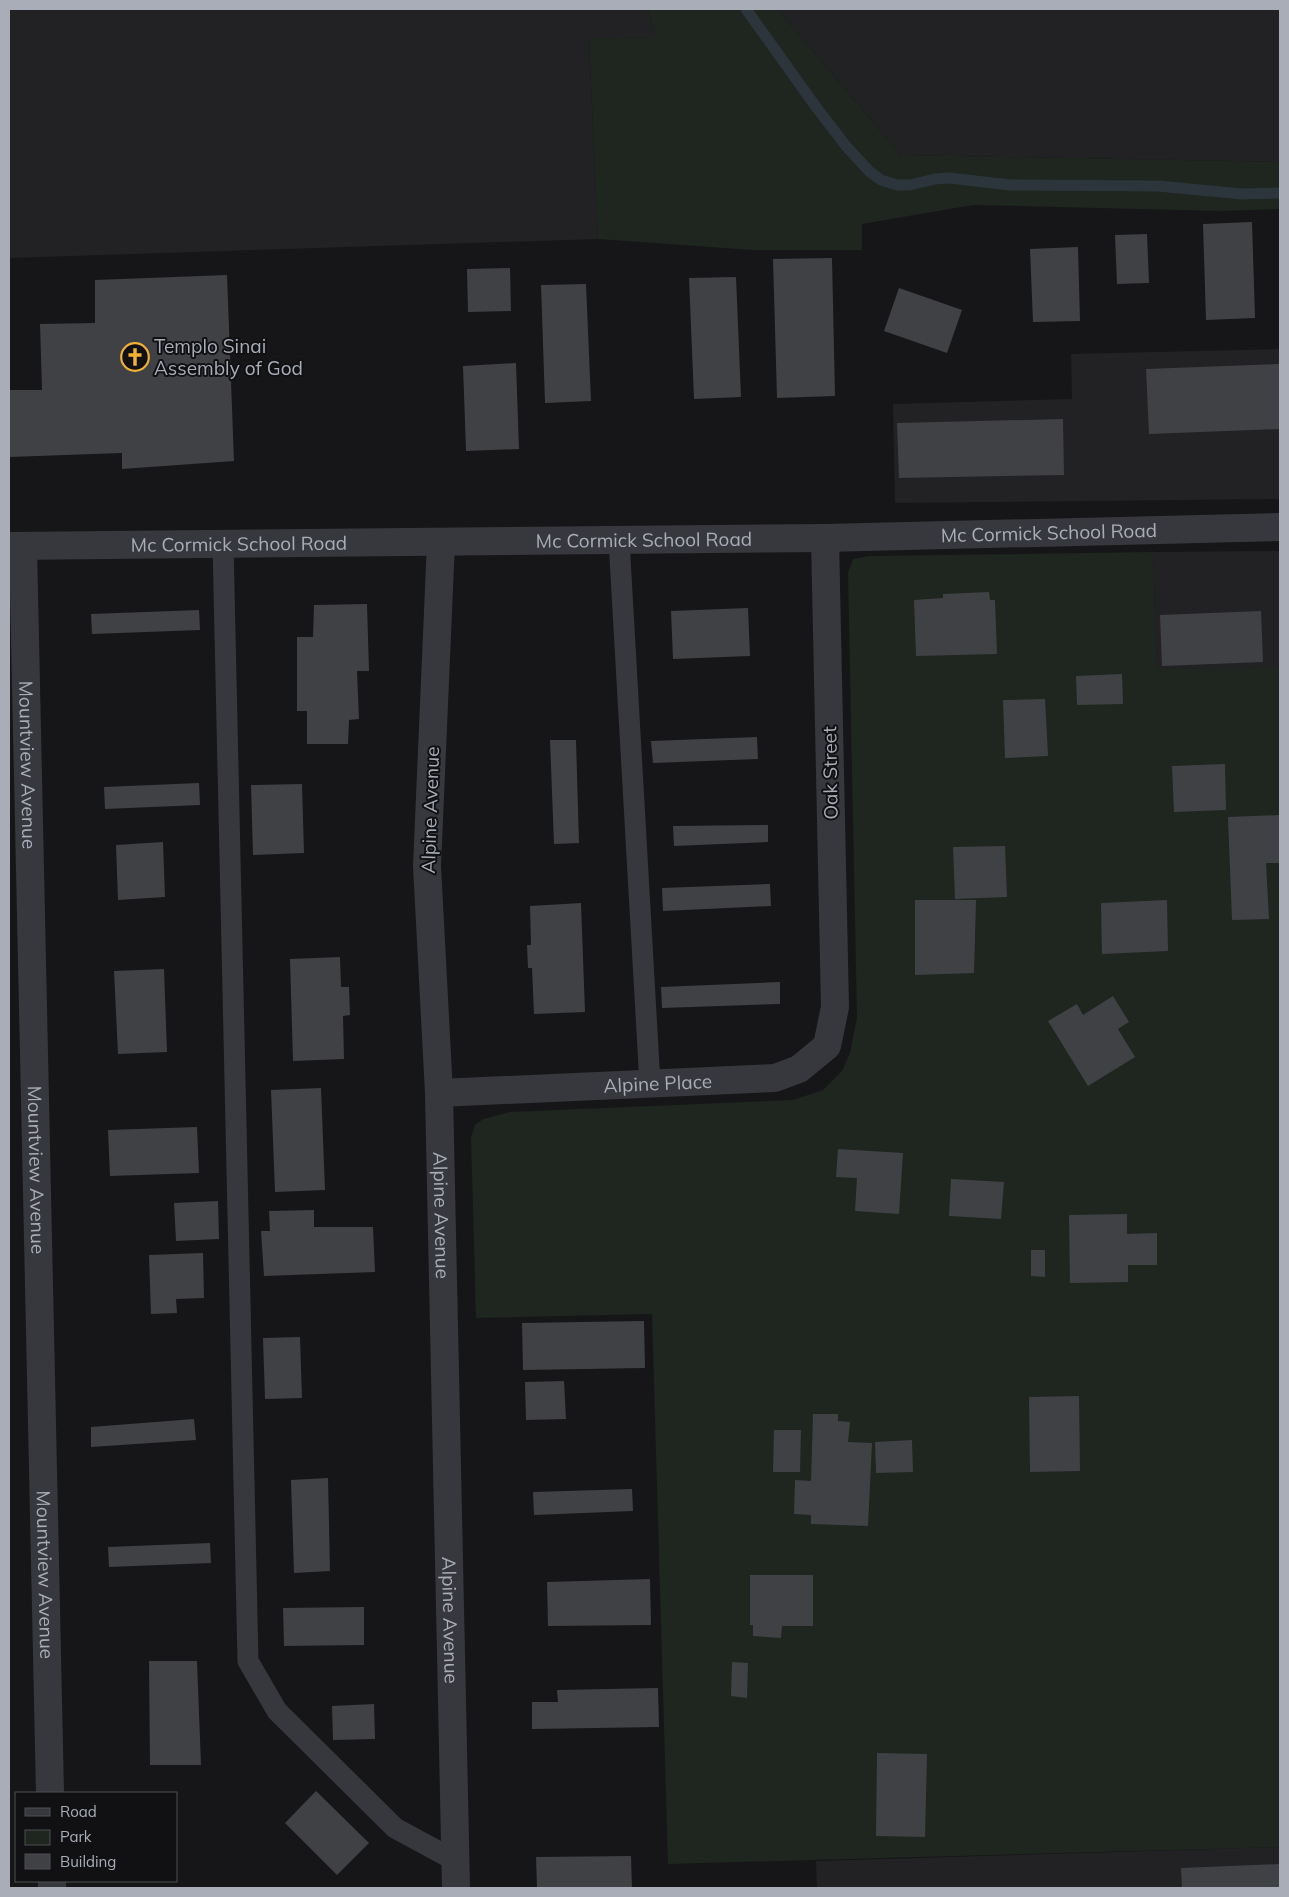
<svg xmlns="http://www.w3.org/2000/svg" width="1289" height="1897" viewBox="0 0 1289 1897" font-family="Mulish,sans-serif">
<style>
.built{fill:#222225}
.green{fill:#1e261f}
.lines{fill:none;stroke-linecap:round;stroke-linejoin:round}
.stream{stroke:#2c353c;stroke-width:11}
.building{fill:#404145}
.service{stroke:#37383d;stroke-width:21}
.minor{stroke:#37383d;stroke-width:28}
.tertiary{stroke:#37383d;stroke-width:28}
.labels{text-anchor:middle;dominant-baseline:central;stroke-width:4;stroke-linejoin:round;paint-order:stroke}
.poi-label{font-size:19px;fill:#a8adb8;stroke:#111113;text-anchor:start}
.street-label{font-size:19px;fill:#a8adb8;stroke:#111113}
</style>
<rect width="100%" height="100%" fill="#161618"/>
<path class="built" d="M9,9H648L656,37L589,39L598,239L9,258Z
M777,9H1280V162L901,155Z
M1280,349V499L895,503L893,404L1072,399L1071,354Z
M1280,551V668L1157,670L1153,552Z
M1280,1847V1888H817L816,1861Z"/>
<path class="green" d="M648,9H777L901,155L1280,162V209L1221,211L973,205L862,224V250H752L598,239L589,38L656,37Z
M1153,552L1157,669L1280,668V1847L668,1864L652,1314L476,1318L471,1137L475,1125L483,1119L510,1112L793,1100L823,1090L842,1071L850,1053L857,1018L848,573L853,559L869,556Z"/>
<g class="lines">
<path class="stream" d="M746,9L816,107L846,146L870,172L881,180L897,185H910L935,179L949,178L1010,185L1158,186L1242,194L1280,193"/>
</g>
<path class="building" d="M1252,222L1255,318L1206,320L1203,224Z
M1147,234L1149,283L1117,284L1115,235Z
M1078,247L1080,321L1033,322L1030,249Z
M832,258L835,396L777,398L773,259Z
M510,268L511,311L468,312L467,269Z
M227,275L234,461L122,469V453L9,457V390H42L40,324L95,323V280Z
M736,277L741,397L694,399L689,278Z
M586,284L591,401L545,403L541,285Z
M899,288L962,310L947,353L884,331Z
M516,363L519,449L466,451L463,366Z
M1279,364L1280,429L1149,434L1146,369Z
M1063,419L1064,475L899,478L897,423Z
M989,592L990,600H995L997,654L916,656L914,600L943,598V594Z
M367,604L369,671H357L359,719L349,720L348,744H307V711H297V637H313L314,605Z
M748,608L750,656L673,659L671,611Z
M199,610L200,630L92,634L91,614Z
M1261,611L1263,662L1162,666L1160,615Z
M1122,674L1123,704L1077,705L1076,676Z
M1045,699L1048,756L1005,758L1003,700Z
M757,737L758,759L653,763L651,741Z
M550,740H576L579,843L554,844Z
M1225,764L1226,810L1174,812L1172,766Z
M199,783L200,805L105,809L104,787Z
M302,784L304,853L253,855L251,785Z
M1280,815V863H1266L1269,919L1232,920L1228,817Z
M768,825V842L674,846L673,826Z
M163,842L165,897L118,900L116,845Z
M1005,846L1007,897L955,899L953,847Z
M770,884L771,906L663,911L662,888Z
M915,900H976L974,973L915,975Z
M1167,900L1168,951L1102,954L1101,903Z
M581,903L585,1012L534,1014L532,968H528L527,945H531L530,906Z
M340,957L341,987H349L350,1015L343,1016L344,1059L293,1061L290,959Z
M164,969L167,1052L118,1054L114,971Z
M780,982V1004L662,1008L661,987Z
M1113,996L1129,1022L1118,1029L1135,1057L1088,1086L1048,1021L1077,1004L1083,1015Z
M321,1088L325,1190L275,1192L271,1090Z
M197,1127L199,1173L110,1176L108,1130Z
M838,1149L903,1153L899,1214L855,1211L857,1178L836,1177Z
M951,1179L1004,1182L1001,1219L949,1216Z
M218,1201L219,1239L176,1241L174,1203Z
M314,1210V1227H373L375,1272L264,1276L261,1231H270L269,1211Z
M1127,1214V1234L1157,1233V1265H1128V1282L1070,1283L1069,1215Z
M1031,1250H1045V1277L1031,1276Z
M203,1253L204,1298L176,1299L177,1313L151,1314L149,1255Z
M644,1321L645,1368L523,1370L522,1323Z
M300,1337L302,1398L265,1399L263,1338Z
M564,1381L566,1419L526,1420L525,1382Z
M1079,1396L1080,1471L1030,1472L1029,1397Z
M813,1414H838V1421L850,1422L848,1442L872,1443L868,1526L811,1524V1515L794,1514L795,1480L811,1481Z
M194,1419L196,1440L91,1447V1427Z
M774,1430H801L800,1472H773Z
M912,1440L913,1472L876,1473L875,1442Z
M328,1478L330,1571L294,1573L291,1480Z
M632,1489L633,1511L534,1515L533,1492Z
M210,1543L211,1563L109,1567L108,1547Z
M750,1575H813V1626H782L781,1638L753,1636V1625H750Z
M650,1579L651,1625L548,1626L547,1582Z
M364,1607V1645L284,1646L283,1608Z
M149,1661H197L201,1765H150Z
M732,1662L748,1663L747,1698L731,1696Z
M658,1688L659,1727L532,1729V1702H558L557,1690Z
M374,1704L375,1739L333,1740L332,1706Z
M877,1753L927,1754L925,1837L876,1836Z
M316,1791L369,1843L337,1875L285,1823Z
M631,1856L632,1888H537L536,1857Z
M1280,1864V1888H1182L1181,1868Z"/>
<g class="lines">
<path class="service" d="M619,540L650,1084
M223,544L248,1661L277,1711L395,1828L456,1861"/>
<g class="minor">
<path id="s1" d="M441,542L427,866L439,1093L456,1888"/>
<path id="s2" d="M23,546L50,1793"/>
<path id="s3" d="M439,1093L775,1078L799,1069L827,1046L835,1007L825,538"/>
<path d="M52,1881V1888"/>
</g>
<path class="tertiary" id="s4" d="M9,546L825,538L1280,527"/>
</g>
<defs>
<symbol id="church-ring" viewBox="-11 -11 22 22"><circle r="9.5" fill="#111113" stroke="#f2b134" stroke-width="1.5"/><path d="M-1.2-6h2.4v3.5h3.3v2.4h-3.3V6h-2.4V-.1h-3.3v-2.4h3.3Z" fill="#f2b134"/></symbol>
</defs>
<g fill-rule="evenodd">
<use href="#church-ring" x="119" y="341" width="32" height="32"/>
</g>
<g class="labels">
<g class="poi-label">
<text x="154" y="346">Templo Sinai<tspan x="154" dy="22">Assembly of God</tspan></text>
</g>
<g class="street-label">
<text stroke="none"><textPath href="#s4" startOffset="1040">Mc Cormick School Road</textPath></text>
<text stroke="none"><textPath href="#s4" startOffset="635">Mc Cormick School Road</textPath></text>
<text stroke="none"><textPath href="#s4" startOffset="230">Mc Cormick School Road</textPath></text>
<text stroke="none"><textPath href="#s2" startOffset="219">Mountview Avenue</textPath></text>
<text transform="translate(830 773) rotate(-91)">Oak Street</text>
<text transform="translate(430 810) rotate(-88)">Alpine Avenue</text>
<text stroke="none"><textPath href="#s3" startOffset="219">Alpine Place</textPath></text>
<text stroke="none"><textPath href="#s2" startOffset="624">Mountview Avenue</textPath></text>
<text stroke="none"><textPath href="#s1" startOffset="674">Alpine Avenue</textPath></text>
<text stroke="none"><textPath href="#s2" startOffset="1029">Mountview Avenue</textPath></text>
<text stroke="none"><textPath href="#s1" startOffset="1079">Alpine Avenue</textPath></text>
</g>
</g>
<rect width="1289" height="1897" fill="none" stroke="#a8adb8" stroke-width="20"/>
<rect x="15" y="1792" width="162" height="90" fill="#111113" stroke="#4d4f55"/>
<rect x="25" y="1808" width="25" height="8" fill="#37383d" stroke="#4d4f55"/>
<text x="60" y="1817" font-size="15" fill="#a8adb8">Road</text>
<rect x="25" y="1830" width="25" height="15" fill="#1e261f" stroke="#4d4f55"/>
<text x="60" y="1842" font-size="15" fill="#a8adb8">Park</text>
<rect x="25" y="1854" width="25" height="15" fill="#404145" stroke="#4d4f55"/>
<text x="60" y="1867" font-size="15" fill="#a8adb8">Building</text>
</svg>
